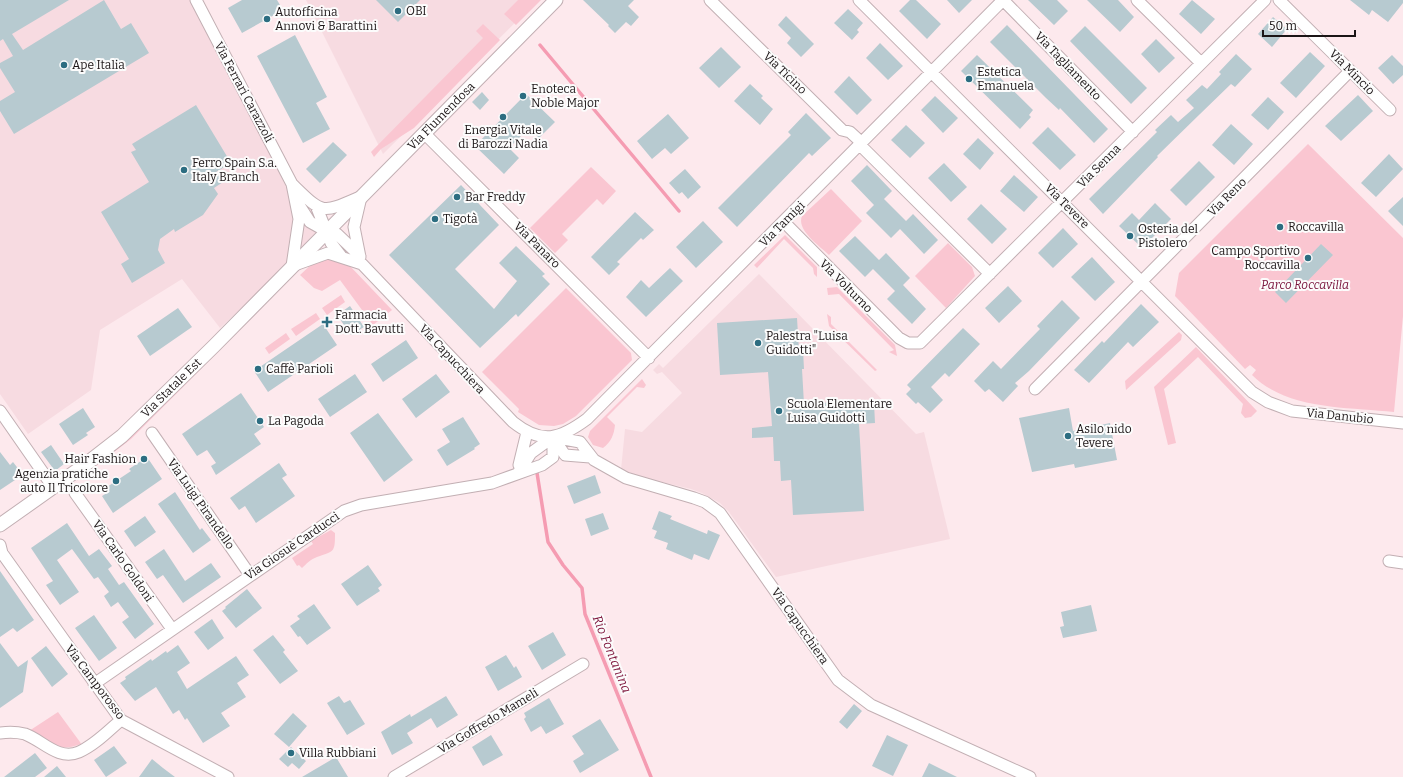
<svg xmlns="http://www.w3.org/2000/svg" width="1403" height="777" viewBox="0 0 1403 777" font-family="Bitter,serif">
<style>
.built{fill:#f7dbe1}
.green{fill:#fac6d1}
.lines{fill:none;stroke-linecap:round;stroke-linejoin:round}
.stream{stroke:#f59cb2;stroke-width:3.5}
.building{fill:#b7cad0}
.minor-casing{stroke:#c2afb3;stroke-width:13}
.tertiary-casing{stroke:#c2afb3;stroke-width:15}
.minor{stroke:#fff;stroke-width:11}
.tertiary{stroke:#fff;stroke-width:13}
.poi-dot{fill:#2c6d81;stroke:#fcfcfc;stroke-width:1.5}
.labels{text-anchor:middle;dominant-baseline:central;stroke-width:4;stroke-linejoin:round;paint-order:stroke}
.poi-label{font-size:12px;fill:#1b1516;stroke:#fcfcfc;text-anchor:start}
.street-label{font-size:12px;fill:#1b1516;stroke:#fcfcfc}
.park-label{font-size:12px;font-style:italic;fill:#771039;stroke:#fcfcfc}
.water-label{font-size:13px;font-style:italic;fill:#831e43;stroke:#fcfcfc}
</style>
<rect width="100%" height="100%" fill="#fde9ed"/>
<path class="built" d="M0,0H197L292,185L327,228L220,328L182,279L100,330L91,390L28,434L0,394Z
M306,0H538L383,154Z
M759,274L916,434L924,432L950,539L776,577L729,512L720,503L702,493L691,489L641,477L621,470L625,429L642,432L682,393L662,372L657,374L653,370L659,364L663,368Z"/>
<path class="green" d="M518,0H541L516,25L504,14Z
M483,24L500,40L414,128L381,149L374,157L371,152L483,38L476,31Z
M1308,144L1403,238V316L1394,412C1347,407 1287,410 1252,375L1256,370L1250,365L1245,369L1175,296L1179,273Z
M591,167L616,191L603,205L597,199L562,234L568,240L555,253L530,228Z
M831,189L862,221L829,255C820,246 796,230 802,216Z
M785,235L817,267V277L814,274L813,268L784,239L757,268L754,265Z
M948,243L972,267L975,276L946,308L915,276Z
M328,257L349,265L392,310L373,325L340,280L322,291L314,288L300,275L314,262Z
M837,287L895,345L897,356L889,352L894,350L839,294L828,295L827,288Z
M566,288L631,353L632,360L576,416L563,424L554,426L539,425L518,412L519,409L482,372Z
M341,295L345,302L327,315L322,308Z
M316,313L320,319L296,336L291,329Z
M827,314L831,317V324L877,370L875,371L829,326Z
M1179,332L1182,335L1181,340L1126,390L1125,381Z
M286,333L290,339L269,354L265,348Z
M1196,347L1257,411L1251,417L1245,418L1241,413L1243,404L1198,357L1164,389L1176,443L1168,445L1154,387Z
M203,367L131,439L73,484L130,438Z
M642,379L646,385L644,388L637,387L607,417L615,425C614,435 611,442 603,448L593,445L588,437L590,431Z
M331,530L335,533C335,553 334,551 317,557C311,559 306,564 302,568L299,565L297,566L292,558L313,544L311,541Z
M58,712L80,742L81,744C56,753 50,743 29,731Z"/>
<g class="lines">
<path class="stream" d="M540,45L679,211
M537,473L548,542L563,565L582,588L585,614L651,777"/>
</g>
<path class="building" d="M0,0H69L12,34L23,50L104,0L121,29L131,23L149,53L14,134L0,111V101L15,92L0,68V63L13,56L3,39L0,41Z
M242,0H277L283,10L242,33L228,8Z
M376,0H420L398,22Z
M583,0H634L628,6L639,17L631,26L626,22L615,33L608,26L609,25Z
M910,0H916L941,24L927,39L899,11Z
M947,0H972L959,13Z
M1028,0H1057L1068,11L1054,25Z
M1087,0H1118L1134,17L1120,32Z
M1192,0L1215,19L1201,34L1179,14Z
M1350,0H1403V3L1388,22L1372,10L1369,15Z
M848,9L863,23L857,30L859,32L852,40L834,23Z
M786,16L814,44L801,57L787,43L791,38L778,25Z
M1273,17L1287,29L1272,47L1258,34Z
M1007,25L1108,129L1094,143L1060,108L1059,110L1046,98L990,42Z
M1085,26L1147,88L1131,104L1070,41Z
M295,35L327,97L316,103L330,129L303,143L257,56Z
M1156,39L1175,58L1159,73L1141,54Z
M880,43L903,66L888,80L866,58Z
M721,47L741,67L719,88L699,68Z
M1310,52L1325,66L1296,98L1280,83Z
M1236,54L1252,69L1235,87L1231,84L1200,114L1157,156L1158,157L1103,214L1089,199L1157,132L1155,130L1171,115L1178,122L1194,108L1186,100L1202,85L1207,89L1221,74L1219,72Z
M977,55L1033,110L1029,115L1031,117L1020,129L961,71Z
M1392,55L1403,66V75L1393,84L1378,68Z
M849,76L872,100L857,115L834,92Z
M750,84L763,96L761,98L773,109L760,125L734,101Z
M482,92L489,100L480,110L472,102Z
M526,94L555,122L539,138L529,128L509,148L519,158L504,174L475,146Z
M1358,95L1373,111L1341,141L1325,126Z
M935,96L958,118L943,133L921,110Z
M1268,97L1284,112L1268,130L1251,115Z
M196,105L231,163L216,172L223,182L214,188L218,194L203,215L175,232L174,229L160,239L158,250L165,263L132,283L121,264L129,259L101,212L149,182L131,152L136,150L132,144Z
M806,113L831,138L812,156L809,153L737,227L718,208L791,135L788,132Z
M668,114L689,138L671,154L665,148L652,159L637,141Z
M1231,124L1253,144L1234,165L1212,145Z
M906,125L925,143L910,158L891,140Z
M1048,127L1076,155L1060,170L1032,143Z
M978,138L994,153L980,170L963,154Z
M333,142L347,155L320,183L306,169Z
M1389,154L1403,169L1376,197L1361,183Z
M1199,161L1215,177L1186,206L1170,190Z
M944,163L967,187L951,202L928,178Z
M867,165L892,191L884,199L906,221L913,214L938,240L924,254L900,229L891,238L866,213L874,205L851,181Z
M685,169L701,187L688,199L682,192L679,194L669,183Z
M1014,175L1038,197L1024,212L1000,191Z
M461,185L499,225L455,269L494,309L517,281L499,263L516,246L545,274L542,276L550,284L518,317L516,314L480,348L389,255Z
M1403,197V226L1388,211Z
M1155,203L1171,219L1142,248L1119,226L1132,213L1139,220Z
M981,204L1007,229L992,244L967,219Z
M635,212L654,230L643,240L641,238L617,262L620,264L609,275L591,257Z
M703,221L723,242L696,268L676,247Z
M1063,228L1078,244L1053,268L1038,253Z
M855,236L879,260L886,253L910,278L903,285L926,309L912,324L887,299L895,291L873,269L865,277L839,251Z
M1321,244L1333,255L1286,303L1275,292Z
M1092,257L1115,282L1095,301L1071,277Z
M670,268L683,281L646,317L626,297L641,280L649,288Z
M1008,286L1022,301L999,323L985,308Z
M1062,300L1080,318L1029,371L1015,383L1018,386L1003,402L989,389L985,392L974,381L993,361L1001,369L1040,329L1037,326Z
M1141,304L1159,322L1133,347L1128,342L1089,383L1074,370L1102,341L1104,343Z
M350,306L364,327L351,335L337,315Z
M178,308L192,327L150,356L137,336Z
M797,318L799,351L803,350L804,369H802L804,404L852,401L853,405L874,403L875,423L859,424L864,511L793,515L791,480L781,481L780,461H774L773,437L752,438V428L772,426L768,372L720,375L717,323Z
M323,324L337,345L268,392L254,371Z
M963,328L980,344L949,377L945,373L931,387L943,400L930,413L918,402L916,404L906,394L911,389L907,385Z
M406,340L418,358L383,382L371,364Z
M355,374L367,392L330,417L318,399Z
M436,374L450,392L416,418L402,399Z
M241,393L264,427L254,434L261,444L216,475L211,466L216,463L207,450L197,456L182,434Z
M83,408L95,427L86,433L88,435L73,445L59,424Z
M1069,408L1073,431L1110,423L1117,460L1075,468L1074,464L1032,472L1019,418Z
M378,413L413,460L384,482L350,433Z
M463,417L480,444L474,448L475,449L447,466L437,450L450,442L442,429Z
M51,445L64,464L55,471L41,452Z
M0,452L10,465L13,462L20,471L15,475L18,478L0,490Z
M147,457L162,479L113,513L102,496L107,493L104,489L131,471L129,469Z
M279,463L287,475L282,478L295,496L256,523L245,506L239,510L230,498Z
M595,475L601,493L574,504L567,486Z
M175,492L200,530L202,528L211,540L193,553L158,504Z
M659,511L672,516L670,519L707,534L708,530L720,535L709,560L694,554L692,560L666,549L668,543L654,538L657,531L652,529Z
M603,513L609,529L591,536L585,519Z
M145,516L156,532L135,547L124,531Z
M67,523L89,556L99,549L112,566L108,569L119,585L124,582L154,624L135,639L122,622L129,617L118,602L111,607L104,596L109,592L98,577L94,579L72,549L57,560L79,592L60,605L46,585L53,581L31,548Z
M164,549L185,581L211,563L221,577L183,603L163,575L157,579L145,562Z
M368,565L382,585L378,588L380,591L357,606L341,584Z
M0,571L34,620L17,632L13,628L0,637Z
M247,589L262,608L236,628L222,611L226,608L225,607Z
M314,604L331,628L307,645L300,636L298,637L290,626L300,619L297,616Z
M1091,605L1097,631L1063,638L1060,627L1064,626L1061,612Z
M94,615L117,648L99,661L75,628Z
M212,619L224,638L208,650L194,632Z
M553,632L566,655L542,670L528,646Z
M273,635L285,650L283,652L298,671L280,684L253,650Z
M0,643L18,667L28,660L23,692L0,708Z
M178,645L190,663L177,672L187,689L236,656L249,675L237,683L246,697L221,713L230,726L203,743L187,718L185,720L179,710L173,714L156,687L135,701L120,683L126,679L125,677L151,659L152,661L166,651L167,653Z
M46,646L68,674L52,687L31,658Z
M506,655L514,668L516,666L522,677L498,691L485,667Z
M339,696L344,703L350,700L365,724L347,735L327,703Z
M446,696L458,715L437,728L431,718L407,733L413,743L392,755L381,732L410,714L411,717Z
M549,698L564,724L546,734L541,726L531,732L524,719L526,717L524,713Z
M854,704L862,711L847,729L839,722Z
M293,713L307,726L289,747L274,734Z
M600,719L619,750L580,773L573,761L584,754L572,736Z
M491,735L503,755L483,766L472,747Z
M887,735L908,745L893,776L872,766Z
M114,746L127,763L106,777L94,760Z
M291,747L306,761L299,769L292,763L288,767L279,759Z
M35,753L47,768L35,777H4Z
M336,757L348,777H302Z
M152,759L163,768L175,777H139Z
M929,763L957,777H922Z
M57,766L66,777H44Z"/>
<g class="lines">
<defs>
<path id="minor" d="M196,0L292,184L299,219L292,266L328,253L362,264L513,422C542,445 560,439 587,419L1003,0
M710,0L842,130L850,132L862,143
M859,0L1252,392L1268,402L1292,411L1403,423
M1003,0L1133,132
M1137,0L1201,63
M1279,0L1390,110
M424,133L649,358
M860,145L990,274
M293,185C323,214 321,214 360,197
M299,205L310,222L326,231L337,234L360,256
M317,208L331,243L341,256
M784,222L899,338L908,343H920L1265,0
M360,257L354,227L361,197
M1035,389L1349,72
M0,411L53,487
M152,433L250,575
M590,457L565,455L553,437L580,442L594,460L626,478L694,498L705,502L720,513L838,680L871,705L1030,777
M519,465L527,432
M518,473L531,453L553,437
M75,493L172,629
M0,545L2,553L121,720L228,777
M1389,561L1403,563
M94,684L344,511L361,505L492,483L542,465L553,457V437
M0,733C8,732 17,732 25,734C42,740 58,761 79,752C95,745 108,731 121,720
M394,777L583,664"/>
<g id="tertiary">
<path id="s1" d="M0,525L86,464L122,436L214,346L556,0"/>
</g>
</defs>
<use href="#minor" class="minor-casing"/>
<use href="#tertiary" class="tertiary-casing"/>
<use href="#minor" class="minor"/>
<use href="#tertiary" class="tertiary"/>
</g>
<g class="poi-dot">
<circle cx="398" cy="11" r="4"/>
<circle cx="267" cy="19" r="4"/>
<circle cx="64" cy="65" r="4"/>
<circle cx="969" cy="79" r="4"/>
<circle cx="523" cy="96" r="4"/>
<circle cx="503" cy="117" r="4"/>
<circle cx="184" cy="170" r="4"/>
<circle cx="457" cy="197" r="4"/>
<circle cx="435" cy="219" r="4"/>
<circle cx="1280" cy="227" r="4"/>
<circle cx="1130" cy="236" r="4"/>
<circle cx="1308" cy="258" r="4"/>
<path d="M325 316h4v4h4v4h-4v4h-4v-4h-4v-4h4z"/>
<circle cx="758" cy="343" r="4"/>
<circle cx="258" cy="369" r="4"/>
<circle cx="779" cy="411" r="4"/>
<circle cx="260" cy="421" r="4"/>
<circle cx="1068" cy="436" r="4"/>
<circle cx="144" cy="459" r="4"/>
<circle cx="116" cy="481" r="4"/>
<circle cx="291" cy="753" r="4"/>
</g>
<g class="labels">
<g class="poi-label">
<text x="406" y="11">OBI</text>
<text x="275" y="12">Autofficina<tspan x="275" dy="14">Annovi &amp; Barattini</tspan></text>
<text x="72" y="65">Ape Italia</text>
<text x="977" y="72">Estetica<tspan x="977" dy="14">Emanuela</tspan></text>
<text x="531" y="89">Enoteca<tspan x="531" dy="14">Noble Major</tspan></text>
<text x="503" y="130" text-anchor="middle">Energia Vitale<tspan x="503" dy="14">di Barozzi Nadia</tspan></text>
<text x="192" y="163">Ferro Spain S.a.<tspan x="192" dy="14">Italy Branch</tspan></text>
<text x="465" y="197">Bar Freddy</text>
<text x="443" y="219">Tigotà</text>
<text x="1288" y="227">Roccavilla</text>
<text x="1138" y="229">Osteria del<tspan x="1138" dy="14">Pistolero</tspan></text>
<text x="1300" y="251" text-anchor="end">Campo Sportivo<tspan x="1300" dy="14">Roccavilla</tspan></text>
<text x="335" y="315">Farmacia<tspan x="335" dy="14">Dott. Bavutti</tspan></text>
<text x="766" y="336">Palestra "Luisa<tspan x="766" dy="14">Guidotti"</tspan></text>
<text x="266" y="369">Caffè Parioli</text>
<text x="787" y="404">Scuola Elementare<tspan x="787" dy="14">Luisa Guidotti</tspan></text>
<text x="268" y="421">La Pagoda</text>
<text x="1076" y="429">Asilo nido<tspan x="1076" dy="14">Tevere</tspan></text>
<text x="136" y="459" text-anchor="end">Hair Fashion</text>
<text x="108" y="474" text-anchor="end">Agenzia pratiche<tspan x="108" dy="14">auto Il Tricolore</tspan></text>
<text x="299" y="753">Villa Rubbiani</text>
</g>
<g class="street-label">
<text transform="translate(1068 66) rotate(46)">Via Tagliamento</text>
<text transform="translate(1352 72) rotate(45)">Via Mincio</text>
<text transform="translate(785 73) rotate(44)">Via Ticino</text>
<text transform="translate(244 92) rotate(62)">Via Ferrari Carazzoli</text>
<text stroke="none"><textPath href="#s1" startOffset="603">Via Flumendosa</textPath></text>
<text transform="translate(1099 166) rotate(-45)">Via Senna</text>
<text transform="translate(1227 197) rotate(-45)">Via Reno</text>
<text transform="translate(1067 206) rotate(45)">Via Tevere</text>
<text transform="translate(782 224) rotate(-45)">Via Tamigi</text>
<text transform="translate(537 245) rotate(45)">Via Panaro</text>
<text transform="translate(846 286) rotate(45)">Via Volturno</text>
<text transform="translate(452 359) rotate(47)">Via Capucchiera</text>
<text stroke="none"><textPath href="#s1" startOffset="220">Via Statale Est</textPath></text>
<text transform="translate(1340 416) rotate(6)">Via Danubio</text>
<text transform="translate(201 504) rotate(55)">Via Luigi Pirandello</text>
<text transform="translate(292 546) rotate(-34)">Via Giosuè Carducci</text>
<text transform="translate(123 561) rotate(55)">Via Carlo Goldoni</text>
<text transform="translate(800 626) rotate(55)">Via Capucchiera</text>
<text transform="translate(95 682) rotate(53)">Via Camporosso</text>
<text transform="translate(488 721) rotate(-31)">Via Goffredo Mameli</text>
</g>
<g class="park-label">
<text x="1305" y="285">Parco Roccavilla</text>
</g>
<g class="water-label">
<text transform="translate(612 654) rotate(68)">Rio Fontanina</text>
</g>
</g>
<path d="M1263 30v6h92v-6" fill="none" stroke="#1b1516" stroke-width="2"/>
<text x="1269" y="30" font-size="12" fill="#1b1516" stroke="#fcfcfc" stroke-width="3" paint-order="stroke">50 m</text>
</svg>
